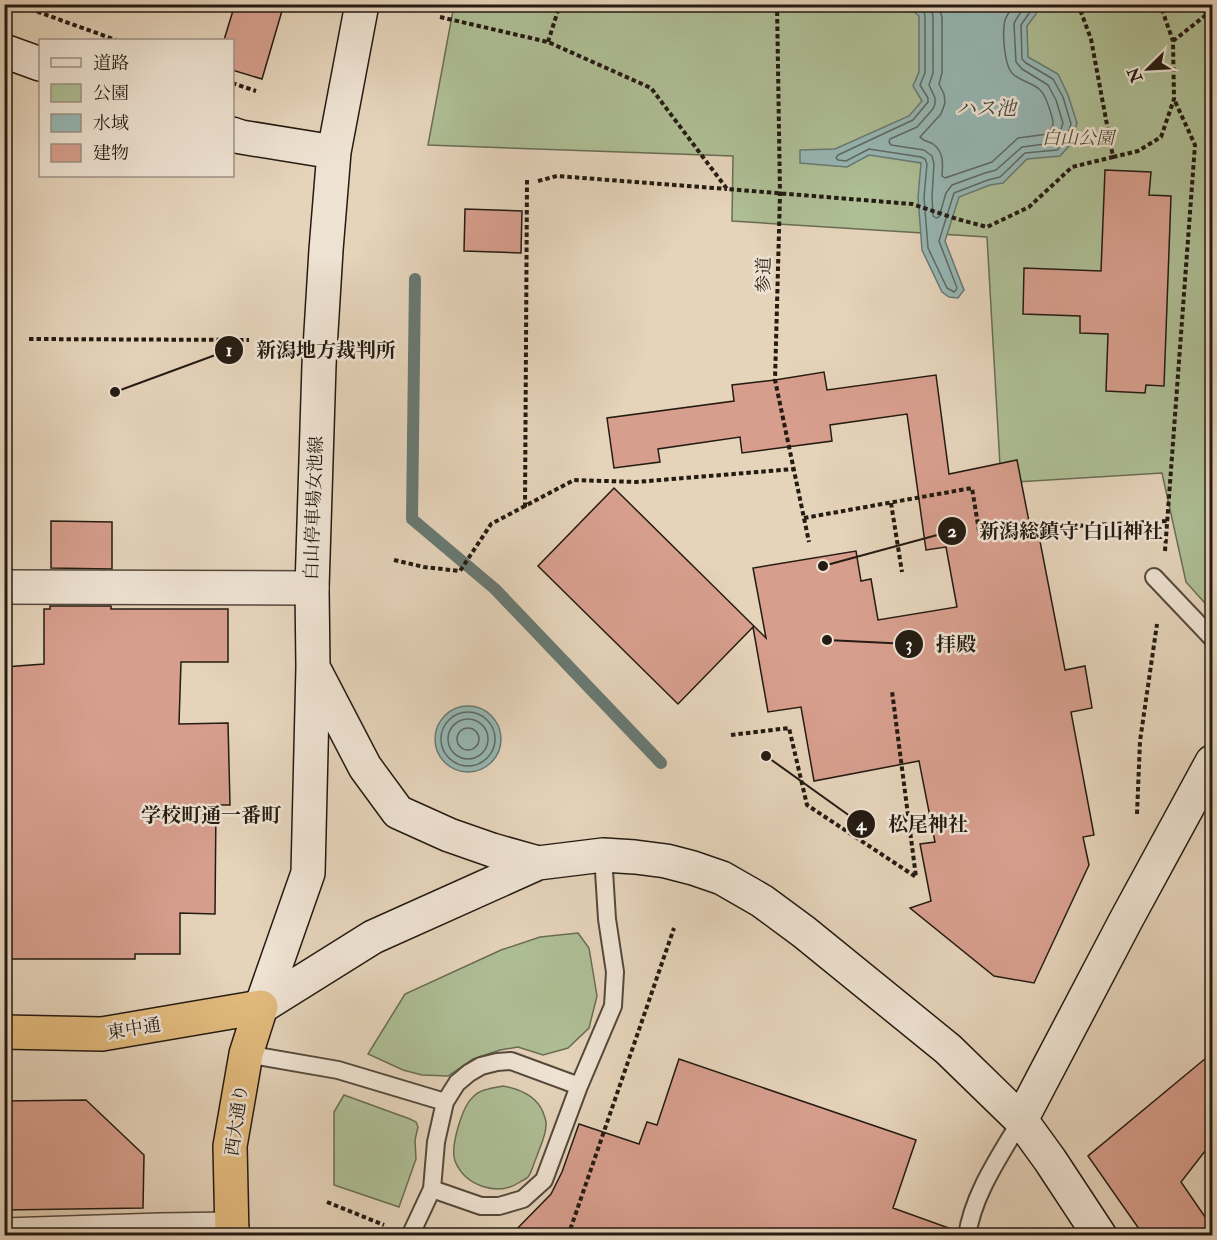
<svg xmlns="http://www.w3.org/2000/svg" width="1217" height="1240" viewBox="0 0 1217 1240" font-family="'IM FELL Double Pica','Noto Serif JP',serif">
<style>
.green{fill:#aebe95;stroke:#696c54;stroke-width:1.5}
.water{fill:#96b7b4;stroke:#687973;stroke-width:1.5}
.lines{fill:none;stroke-linecap:round;stroke-linejoin:round}
.shore{stroke:#5d6963;stroke-width:1.5}
.stream{stroke:#687973;stroke-width:12}
.building{fill:#d79e8d;stroke:#241b12;stroke-width:1.5}
.lane-casing{stroke:#54493c;stroke-width:20}
.street-casing{stroke:#54493c;stroke-width:36}
.secondary-casing{stroke:#241b12;stroke-width:36}
.highway-casing{stroke:#241b12;stroke-width:36}
.path{stroke:#241b12;stroke-width:4;stroke-dasharray:4.5 3;stroke-linecap:butt}
.lane{stroke:#eee2d2;stroke-width:16}
.street{stroke:#eee2d2;stroke-width:33}
.secondary{stroke:#eee2d2;stroke-width:33}
.highway{stroke:#e2ba7d;stroke-width:33}
.labels{text-anchor:middle;dominant-baseline:central;stroke-width:5;stroke-linejoin:round;paint-order:stroke}
.park-label{font-size:18px;font-style:italic;fill:#4d4c39;stroke:#eee2d2}
.street-label{font-size:18px;fill:#241b12;stroke:#eee2d2}
.water-label{font-size:20px;font-style:italic;fill:#464a43;stroke:#eee2d2}
.neighbourhood-label{font-size:20px;font-weight:bold;fill:#241b12;stroke:#eee2d2}
.leader{fill:none;stroke:#241b12;stroke-width:2}
.callout-dot{fill:#241b12;stroke:#eee2d2;stroke-width:2}
.mark-label{font-size:18px;text-anchor:middle;font-weight:bold;fill:#fff}
.callout-label{font-size:20px;text-anchor:middle;font-weight:bold;fill:#241b12;stroke:#eee2d2;stroke-width:5;stroke-linejoin:round;paint-order:stroke}
</style>
<rect width="100%" height="100%" fill="#e5d3ba"/>
<filter id="stains"><feTurbulence type="fractalNoise" baseFrequency=".00333" numOctaves="4"/><feColorMatrix values="0 0 0 0 .2 0 0 0 0 .09 0 0 0 0 .02 0 0 0 .5 -.17"/></filter>
<radialGradient id="worn" r=".72"><stop offset=".6" stop-color="#630" stop-opacity="0"/><stop offset="1" stop-color="#630" stop-opacity=".3"/></radialGradient>
<path class="green" d="M454,5H1212V611L1186,582L1162,473L1001,483L987,237L732,221L733,156L428,145Z
M578,933L589,948L597,996L589,1028L568,1048L543,1055L518,1047L500,1050L473,1059L448,1076L422,1075L403,1070L368,1054L405,994L501,950L540,937Z
M503,1086C519,1089 536,1095 543,1112C544,1116 547,1121 546,1125C546,1136 540,1146 537,1156C534,1162 532,1172 528,1177C526,1179 523,1180 520,1182C498,1197 465,1186 455,1161C450,1147 462,1107 473,1097C480,1089 493,1088 503,1086Z
M344,1095L410,1119L416,1122L418,1127L415,1140L416,1159L399,1207L334,1185V1112Z"/>
<path class="water" d="M906,5H1037L1036,14L1027,26L1028,57L1058,74L1068,95L1077,123L1070,145L1060,156L1027,159L1003,183L990,185L959,197L945,241L964,290L958,298L949,297L942,292L922,250L918,197L921,163L869,155L847,167L800,163V150L835,149L909,116L922,101L913,86L919,72V16Z
M435 739a33 33 0 1 1 66 0a33 33 0 1 1-66 0Z"/>
<g class="lines">
<path class="shore" d="M915,4L924,12L925,16V73L920,85L928,98V102L913,120L838,155L836,158L838,160L846,161L869,149L921,157L925,159L927,164L924,197L928,248L947,288L954,292L956,290L957,288L939,241L954,193L988,180L1000,177L1025,153L1057,150L1065,142L1071,124L1063,97L1053,79L1026,63L1022,59L1021,25L1030,12L1031,4
M926,4L931,10L933,16V73L929,85L935,98V104L933,109L917,127L890,139L889,142L891,145L924,150L932,156L934,164L932,197L933,216L936,218L939,217L946,193L952,185L985,173L996,170L1022,147L1053,143L1058,138L1063,123L1056,100L1048,85L1022,69L1016,62L1014,24C1016,17 1023,12 1024,4
M938,4L942,17V73L939,84L944,94L945,103L941,114L920,137C923,141 928,141 933,144C944,152 943,164 942,176L945,178L992,162L1018,138L1048,134C1051,131 1053,127 1053,122C1052,115 1046,96 1041,91C1035,83 1021,82 1013,74C1004,66 1002,32 1005,20C1007,14 1011,10 1015,4
M441 739a27 27 0 1 1 54 0a27 27 0 1 1-54 0Z
M448 739a20 20 0 1 1 40 0a20 20 0 1 1-40 0Z
M457 739a11 11 0 1 1 22 0a11 11 0 1 1-22 0Z"/>
<path class="stream" d="M415,279L412,519L495,589L661,763"/>
</g>
<path class="building" d="M235,4H284L262,79L232,70V40H224Z
M1105,170L1151,172L1149,195L1171,196L1164,386L1146,385L1145,393L1106,391L1108,334L1080,333V316L1023,314L1024,268L1101,271Z
M465,209L522,211L521,253L464,251Z
M824,372L827,390L936,375L949,474L1017,460L1032,537L1039,536L1065,670L1085,666L1092,708L1071,712L1094,835L1083,837L1089,865L1034,983L994,976L910,908L931,901L920,844L935,842L919,761L814,781L801,707L768,712L753,627L678,704L538,566L614,488L766,638L753,568L856,551L861,581L871,579L878,620L957,607L946,547L926,550L907,414L830,425L832,441L742,453L740,437L658,449L660,462L614,468L607,418L734,401L732,385L775,380Z
M51,521L112,522V569L51,568Z
M50,606H111V609H228V662H181L179,724L228,723L230,805H216L215,914L180,913V954H135V959H4V667L44,664V609H50Z
M1212,1053V1142L1181,1182L1212,1227V1236H1144L1088,1156Z
M679,1059L916,1140L893,1208L957,1231L956,1236H510L551,1194L562,1172L579,1124L639,1144L647,1122L657,1125Z
M86,1100L144,1155L143,1208L4,1210V1101Z"/>
<g class="lines">
<defs>
<path id="lane" d="M1154,577L1212,638
M246,1054L338,1070L445,1102
M579,1086L613,1006L615,972L607,919L603,855
M410,1236L432,1189L436,1142L445,1102L457,1083L469,1073L481,1066L497,1062L511,1061L579,1086L544,1180L523,1199L499,1206H481L432,1189
M967,1236C973,1194 1000,1156 1021,1120"/>
<path id="street" d="M4,587L312,588
M4,1235L161,1230L232,1229"/>
<path id="secondary" d="M4,51L40,64
M232,134L241,137L334,152
M314,669L365,767L398,812L449,835L492,850L538,863
M261,1007L373,937L538,863L603,855L635,857L666,861L693,868L722,878L762,901L804,932L948,1049L1021,1120L1050,1160L1100,1236
M261,1007L308,873L313,667L312,588L319,365L326,250L334,152L362,4
M1021,1120L1126,920L1212,762"/>
<path id="highway" d="M4,1032L102,1034L261,1007L246,1054L230,1146L232,1236"/>
</defs>
<use href="#lane" class="lane-casing"/>
<use href="#street" class="street-casing"/>
<use href="#secondary" class="secondary-casing"/>
<use href="#highway" class="highway-casing"/>
<path class="path" d="M16,4L116,40
M777,4L780,194L775,380L809,542
M1203,4L1206,15L1212,18
M440,17L548,42L651,88L727,189L912,204L957,219L987,227L1029,207L1072,167L1113,157L1091,39L1078,4
M1173,41L1206,15
M548,42L560,4
M232,83L256,91
M1113,157L1138,151L1161,137L1174,99L1173,41L1160,4
M538,181L557,176L727,189
M29,339L249,340
M891,503L902,572
M525,507L527,179
M804,518L972,488L979,531L1167,521
M1165,551L1195,145L1174,99
M394,560L424,567L460,571L491,524L574,480L636,482L794,469
M731,735L789,728L807,805L916,877L892,691
M1137,814L1140,741L1157,624
M327,1202L384,1225
M568,1236L674,928"/>
<use href="#lane" class="lane"/>
<use href="#street" class="street"/>
<use href="#secondary" class="secondary"/>
<use href="#highway" class="highway"/>
</g>
<g class="labels">
<g class="park-label">
<text x="1078" y="138">白山公園</text>
</g>
<g class="street-label">
<text transform="translate(764 275) rotate(-89)">参道</text>
<text transform="translate(314 508) rotate(-88)">白山停車場女池線</text>
<text transform="translate(134 1029) rotate(-9)">東中通</text>
<text transform="translate(237 1120) rotate(-82)">西大通り</text>
</g>
<g class="water-label">
<text x="986" y="108">ハス池</text>
</g>
<g class="neighbourhood-label">
<text x="211" y="815">学校町通一番町</text>
</g>
</g>
<path class="leader" d="M115 392L229 350M823 566L952 531M827 640L909 644M766 756L861 824"/>
<g class="callout-dot">
<circle cx="115" cy="392" r="6"/>
<circle cx="823" cy="566" r="6"/>
<circle cx="827" cy="640" r="6"/>
<circle cx="766" cy="756" r="6"/>
<circle cx="229" cy="350" r="15"/>
<circle cx="952" cy="531" r="15"/>
<circle cx="909" cy="644" r="15"/>
<circle cx="861" cy="824" r="15"/>
</g>
<g class="mark-label">
<text x="229" y="356">1</text>
<text x="952" y="537">2</text>
<text x="909" y="650">3</text>
<text x="861" y="830">4</text>
</g>
<g class="callout-label">
<text x="326" y="357">新潟地方裁判所</text>
<text x="1071" y="538">新潟総鎮守 白山神社</text>
<text x="956" y="651">拝殿</text>
<text x="928" y="831">松尾神社</text>
</g>
<rect width="1217" height="1240" fill="none" stroke="#e5d3ba" stroke-width="24"/>
<rect x="6" y="6" width="1205" height="1228" fill="none" stroke="#241b12" stroke-width="3"/>
<rect x="12" y="12" width="1193" height="1216" fill="none" stroke="#241b12" stroke-width="1.5"/>
<rect x="39" y="39" width="195" height="138" fill="#eee2d2" stroke="#9d9285" stroke-width="1.5"/>
<rect x="51" y="58" width="30" height="9" fill="#eee2d2" stroke="#9d9285" stroke-width="1.5"/>
<text x="93" y="69" font-size="18" fill="#241b12">道路</text>
<rect x="51" y="84" width="30" height="18" fill="#aebe95" stroke="#9d9285" stroke-width="1.5"/>
<text x="93" y="99" font-size="18" fill="#241b12">公園</text>
<rect x="51" y="114" width="30" height="18" fill="#96b7b4" stroke="#9d9285" stroke-width="1.5"/>
<text x="93" y="129" font-size="18" fill="#241b12">水域</text>
<rect x="51" y="144" width="30" height="18" fill="#d79e8d" stroke="#9d9285" stroke-width="1.5"/>
<text x="93" y="159" font-size="18" fill="#241b12">建物</text>
<g transform="translate(1148 69) rotate(246)" stroke="#eee2d2" stroke-width="4.5" paint-order="stroke">
<path d="M0-4.5L10 22L0 15L-10 22Z" fill="#241b12"/>
<text y="-9" font-size="16" font-weight="bold" text-anchor="middle" fill="#241b12">N</text>
</g>
<rect width="100%" height="100%" filter="url(#stains)"/>
<rect width="100%" height="100%" fill="url(#worn)"/>
</svg>
